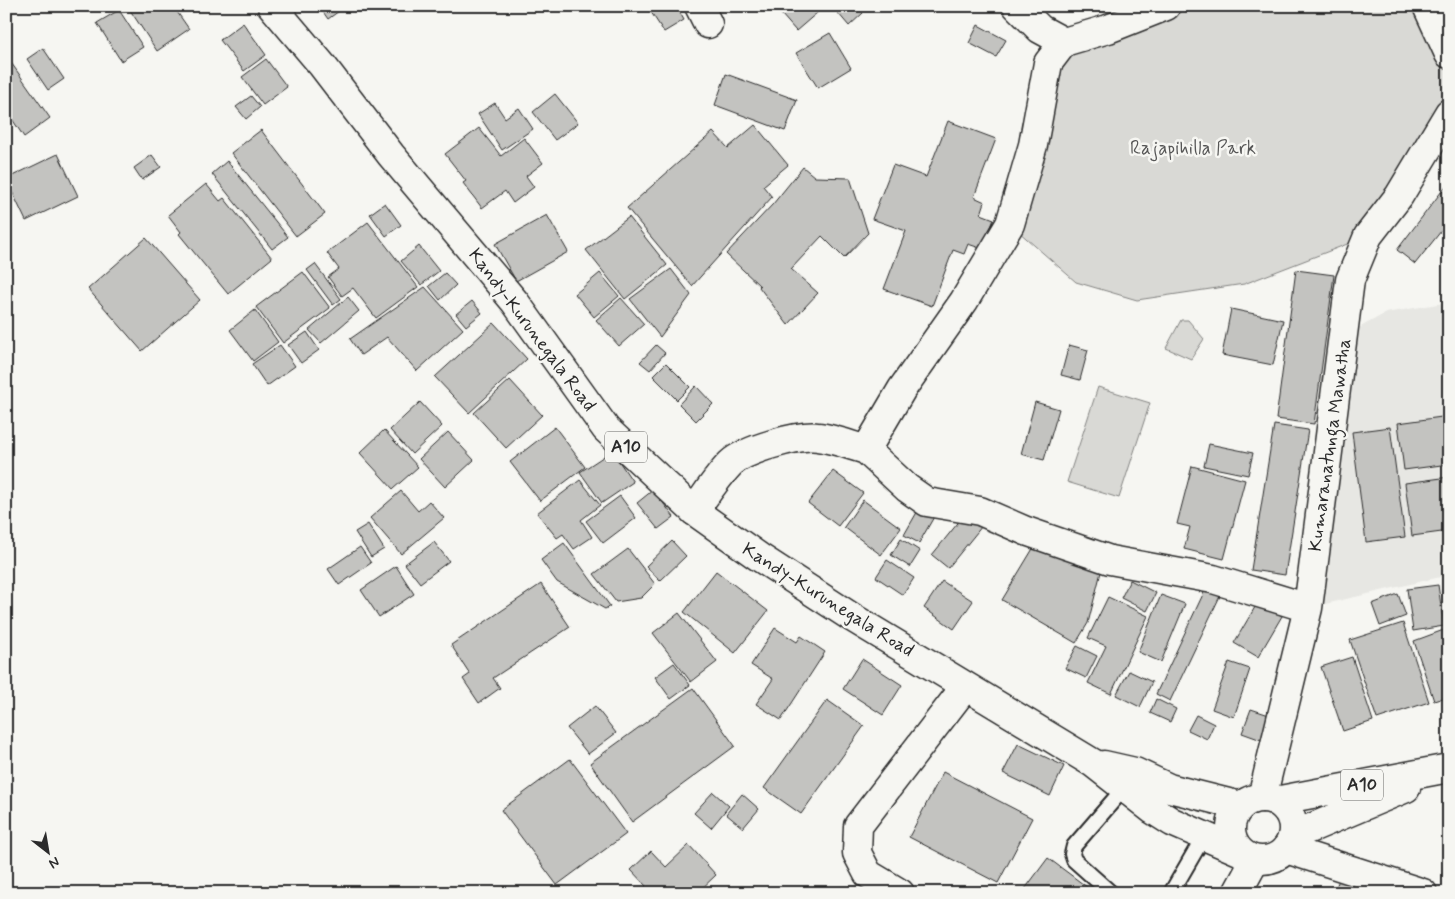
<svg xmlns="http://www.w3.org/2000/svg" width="1455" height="899" viewBox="0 0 1455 899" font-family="Mynerve,sans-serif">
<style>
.built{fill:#e7e7e3}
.green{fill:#d9d9d5;stroke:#828280}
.building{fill:#c3c3c0;stroke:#2b2b2b}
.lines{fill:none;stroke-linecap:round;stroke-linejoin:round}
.lane-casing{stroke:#2b2b2b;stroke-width:18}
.street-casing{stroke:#2b2b2b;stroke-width:31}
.secondary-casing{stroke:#2b2b2b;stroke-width:31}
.primary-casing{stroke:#2b2b2b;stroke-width:31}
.highway-casing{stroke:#2b2b2b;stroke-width:31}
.lane{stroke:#f6f6f2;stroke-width:14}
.street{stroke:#f6f6f2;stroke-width:28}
.secondary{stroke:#f6f6f2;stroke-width:28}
.primary{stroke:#f6f6f2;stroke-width:28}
.highway{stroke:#f6f6f2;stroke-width:28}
.labels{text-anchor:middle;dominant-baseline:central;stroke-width:5;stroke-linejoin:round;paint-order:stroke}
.shield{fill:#f6f6f2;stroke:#686867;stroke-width:1}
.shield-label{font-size:18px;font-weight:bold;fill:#2b2b2b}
.park-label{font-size:19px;fill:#565656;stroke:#f6f6f2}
.street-label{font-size:19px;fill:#2b2b2b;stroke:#f6f6f2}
</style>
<rect width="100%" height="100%" fill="#f6f6f2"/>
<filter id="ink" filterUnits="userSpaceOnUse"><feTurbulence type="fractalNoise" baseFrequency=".02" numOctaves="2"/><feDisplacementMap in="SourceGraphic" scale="10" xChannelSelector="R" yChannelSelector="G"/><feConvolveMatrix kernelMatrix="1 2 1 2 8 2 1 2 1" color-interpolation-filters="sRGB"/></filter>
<g filter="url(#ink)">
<path class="built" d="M1449,302V575L1308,608L1344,336L1386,313Z"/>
<path class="green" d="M1166,6H1427L1449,54V113L1368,236L1244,284L1137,300L1076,282L1010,224L1048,63Z
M1181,320H1188L1204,339L1191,359L1166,348Z
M1098,387L1150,403L1119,498L1067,482Z"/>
<path class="building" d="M129,6H173L189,29L157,51L128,7Z
M319,6H346L328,19Z
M647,6H676L684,20L664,32Z
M774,6H825L796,31Z
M832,6H857L863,13L849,26Z
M119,10L143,47L121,61L97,23Z
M243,23L266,55L244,71L220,40Z
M978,25L1006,40L996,57L969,43Z
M830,33L851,68L818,88L796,53Z
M43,48L64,79L48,90L27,59Z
M7,57L50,118L24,137L12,119L6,123Z
M266,59L287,87L263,105L242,77Z
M726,74L797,100L785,131L715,105Z
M555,94L578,123L555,140L533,112Z
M251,96L260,107L246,119L236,107Z
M495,103L505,118L519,108L533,129L502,150L478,114Z
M948,121L996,139L974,197L985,202L981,214L994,219L983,249L968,244L964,254L953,250L932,306L884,289L906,231L872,219L893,165L926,177Z
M755,125L788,165L763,186L772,197L692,286L627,208L713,132L728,148Z
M479,128L501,156L524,138L543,163L526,176L534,187L513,203L505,191L482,208L463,183L466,181L445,154Z
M261,130L325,214L296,236L231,153Z
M58,154L78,196L26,221L6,179Z
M152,155L161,167L142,180L134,168Z
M227,161L288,237L272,249L212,174Z
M803,167L815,177L850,178L868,233L844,258L822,236L791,269L818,293L788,325L759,287L760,286L726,254L773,204Z
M1448,183L1449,221L1415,264L1397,250Z
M206,184L220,201L224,198L272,258L228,294L179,234L181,232L168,215Z
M385,203L401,225L386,236L370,214Z
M547,215L568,252L516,281L495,244Z
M629,217L667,265L625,299L586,250Z
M368,222L418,287L376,318L353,288L342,296L328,277L339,269L327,253Z
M146,238L200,300L142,351L88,289Z
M419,246L439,271L421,285L401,261Z
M315,264L341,299L333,305L307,270Z
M671,269L691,295L660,337L630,299Z
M1296,270L1334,275L1314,424L1276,419Z
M303,272L330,308L283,343L256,307Z
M445,273L456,285L440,300L429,286Z
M600,273L619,296L594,317L575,294Z
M425,287L463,329L417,371L387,337L361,355L350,339Z
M348,297L359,311L321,343L309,330Z
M621,298L644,324L619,346L596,320Z
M472,301L482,313L466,326L456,314Z
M1231,309L1283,320L1273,365L1222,355Z
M255,310L278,342L253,361L230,330Z
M494,323L527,359L469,413L435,377Z
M307,332L319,350L301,363L288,345Z
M280,345L295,366L267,386L252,364Z
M656,345L665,353L650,370L640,362Z
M1069,345L1088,350L1080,380L1061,375Z
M666,363L690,387L677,400L653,376Z
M510,380L542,415L506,448L474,413Z
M696,386L713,404L696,421L679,404Z
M420,402L442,426L412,454L390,430Z
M1035,402L1059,409L1044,460L1021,454Z
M1449,416V464L1404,470L1398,423Z
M1274,425L1308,430L1285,575L1251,570Z
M555,427L585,467L540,501L510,462Z
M1390,427L1405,537L1366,542L1352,432Z
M384,430L418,467L393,489L360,453Z
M448,432L474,460L445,487L419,459Z
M1209,444L1253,453L1248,475L1204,466Z
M612,451L633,482L602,503L580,472Z
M1192,466L1245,480L1224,559L1184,549L1190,527L1177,524Z
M833,471L863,493L838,526L808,503Z
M1449,477V531L1412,536L1405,483Z
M580,480L600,505L581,520L592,537L574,549L563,534L557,538L537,513Z
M653,490L674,517L658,529L637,503Z
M401,491L418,511L429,501L444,518L401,554L370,518Z
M620,496L636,518L603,543L586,521Z
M863,500L901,528L881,555L844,527Z
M920,507L935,515L919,543L904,535Z
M966,513L982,526L948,568L932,555Z
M368,524L384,549L371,557L355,532Z
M901,539L920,551L910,567L891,555Z
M672,541L686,556L660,581L646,566Z
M434,542L449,561L420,583L405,564Z
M564,543L610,606L605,609L557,582L541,560Z
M360,547L371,563L339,585L328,569Z
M1034,547L1103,564L1088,623L1076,643L1002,600Z
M628,549L655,584L641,598L616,602L594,574Z
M887,560L914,578L903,595L876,577Z
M396,566L414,594L379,617L361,590Z
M716,571L768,611L735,653L684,612Z
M1130,580L1156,593L1147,611L1121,598Z
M942,581L973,601L954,629L924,608Z
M541,584L570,627L493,678L500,688L479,703L463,679L470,674L451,645Z
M1438,585L1444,626L1413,631L1407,589Z
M1206,588L1221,594L1170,701L1156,694Z
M1398,594L1406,616L1380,626L1372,604Z
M1161,595L1185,604L1161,662L1138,652Z
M1108,597L1148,616L1111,694L1088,683L1106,646L1088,638Z
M1258,602L1282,616L1258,657L1234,643Z
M679,613L717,662L691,682L653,633Z
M1403,623L1429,702L1377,719L1350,640Z
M775,628L797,642L801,636L825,652L781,720L756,704L773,679L751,665Z
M1449,628V696L1434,701L1414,641Z
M1077,646L1097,656L1086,678L1065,668Z
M1352,657L1373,721L1343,731L1321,667Z
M862,659L902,685L883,715L843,689Z
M1229,662L1250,669L1234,717L1212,709Z
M674,663L690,685L671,699L655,677Z
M1129,671L1152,682L1140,707L1116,695Z
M693,688L735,746L632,822L590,763Z
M1156,699L1176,709L1170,722L1150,713Z
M827,700L864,726L801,814L764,788Z
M595,706L616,733L588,754L567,728Z
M1251,709L1275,717L1267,742L1242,733Z
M1196,715L1214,724L1207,739L1188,730Z
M1018,744L1064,766L1050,796L1003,773Z
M570,759L626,834L557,885L501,810Z
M943,772L1032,818L998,883L909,837Z
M713,792L729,806L711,828L694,813Z
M742,794L759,809L743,828L726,814Z
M689,845L716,875L697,893H638L646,886L631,870L651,851L666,867Z
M1048,858L1095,893H1022Z
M1341,876L1360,885L1357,893H1333Z"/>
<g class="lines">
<defs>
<path id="lane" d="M1111,893L1074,860L1072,854L1074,846L1125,787
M1171,893L1204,836"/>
<path id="street" d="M699,6L708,24
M1017,6L1040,29L1064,42
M1427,6L1449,54
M866,450L907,488L927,502L980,511L1026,531L1110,560L1213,579L1308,608
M694,511C706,495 717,477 731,463C745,450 799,434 818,437C834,439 850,445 866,450L902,389L964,301L1010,224L1033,145L1048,63L1064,42L1108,29L1166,6
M1262,798L1308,608L1350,280L1368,236L1399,196L1449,113
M900,893L868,874L857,853L858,826L965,687"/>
<path id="secondary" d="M1237,893L1255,860"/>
<path id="primary" d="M1286,849L1423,893"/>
<path id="highway" d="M272,6L322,65L391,155L515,302L606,429L694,511L759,557L853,618L1093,763L1153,810L1172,822L1239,851
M1104,765L1135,772L1169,788L1241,806
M1231 829a31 31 0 1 1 62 0a31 31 0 1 1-62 0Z
M1275,801L1449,768
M1292,836L1406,788"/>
</defs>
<use href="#lane" class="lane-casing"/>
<use href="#street" class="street-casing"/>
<use href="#secondary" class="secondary-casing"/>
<use href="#primary" class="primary-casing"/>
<use href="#highway" class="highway-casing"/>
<use href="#lane" class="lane"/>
<use href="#street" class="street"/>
<use href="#secondary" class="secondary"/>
<use href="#primary" class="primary"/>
<use href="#highway" class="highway"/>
</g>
</g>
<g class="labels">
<g class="shield">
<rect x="605" y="431.5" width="42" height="31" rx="4"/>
<rect x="1341" y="769.5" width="42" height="31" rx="4"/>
</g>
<g class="shield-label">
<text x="626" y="447">A10</text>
<text x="1362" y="785">A10</text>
</g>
<g class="park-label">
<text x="1193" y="148">Rajapihilla Park</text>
</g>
<g class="street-label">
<text transform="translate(532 330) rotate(53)">Kandy-Kurunegala Road</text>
<text transform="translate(1330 445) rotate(-82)">Kumaranatunga Mawatha</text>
<text transform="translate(828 600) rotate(32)">Kandy-Kurunegala Road</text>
</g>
</g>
<rect width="1455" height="899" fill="none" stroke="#f6f6f2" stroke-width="25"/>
<rect x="12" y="12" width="1430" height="874" fill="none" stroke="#2b2b2b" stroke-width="2" filter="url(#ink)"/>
<g transform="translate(48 852) rotate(149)" stroke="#f6f6f2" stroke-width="4" paint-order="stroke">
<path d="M0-4L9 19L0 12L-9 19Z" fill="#2b2b2b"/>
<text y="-8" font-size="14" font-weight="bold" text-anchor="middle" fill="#2b2b2b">N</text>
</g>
</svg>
